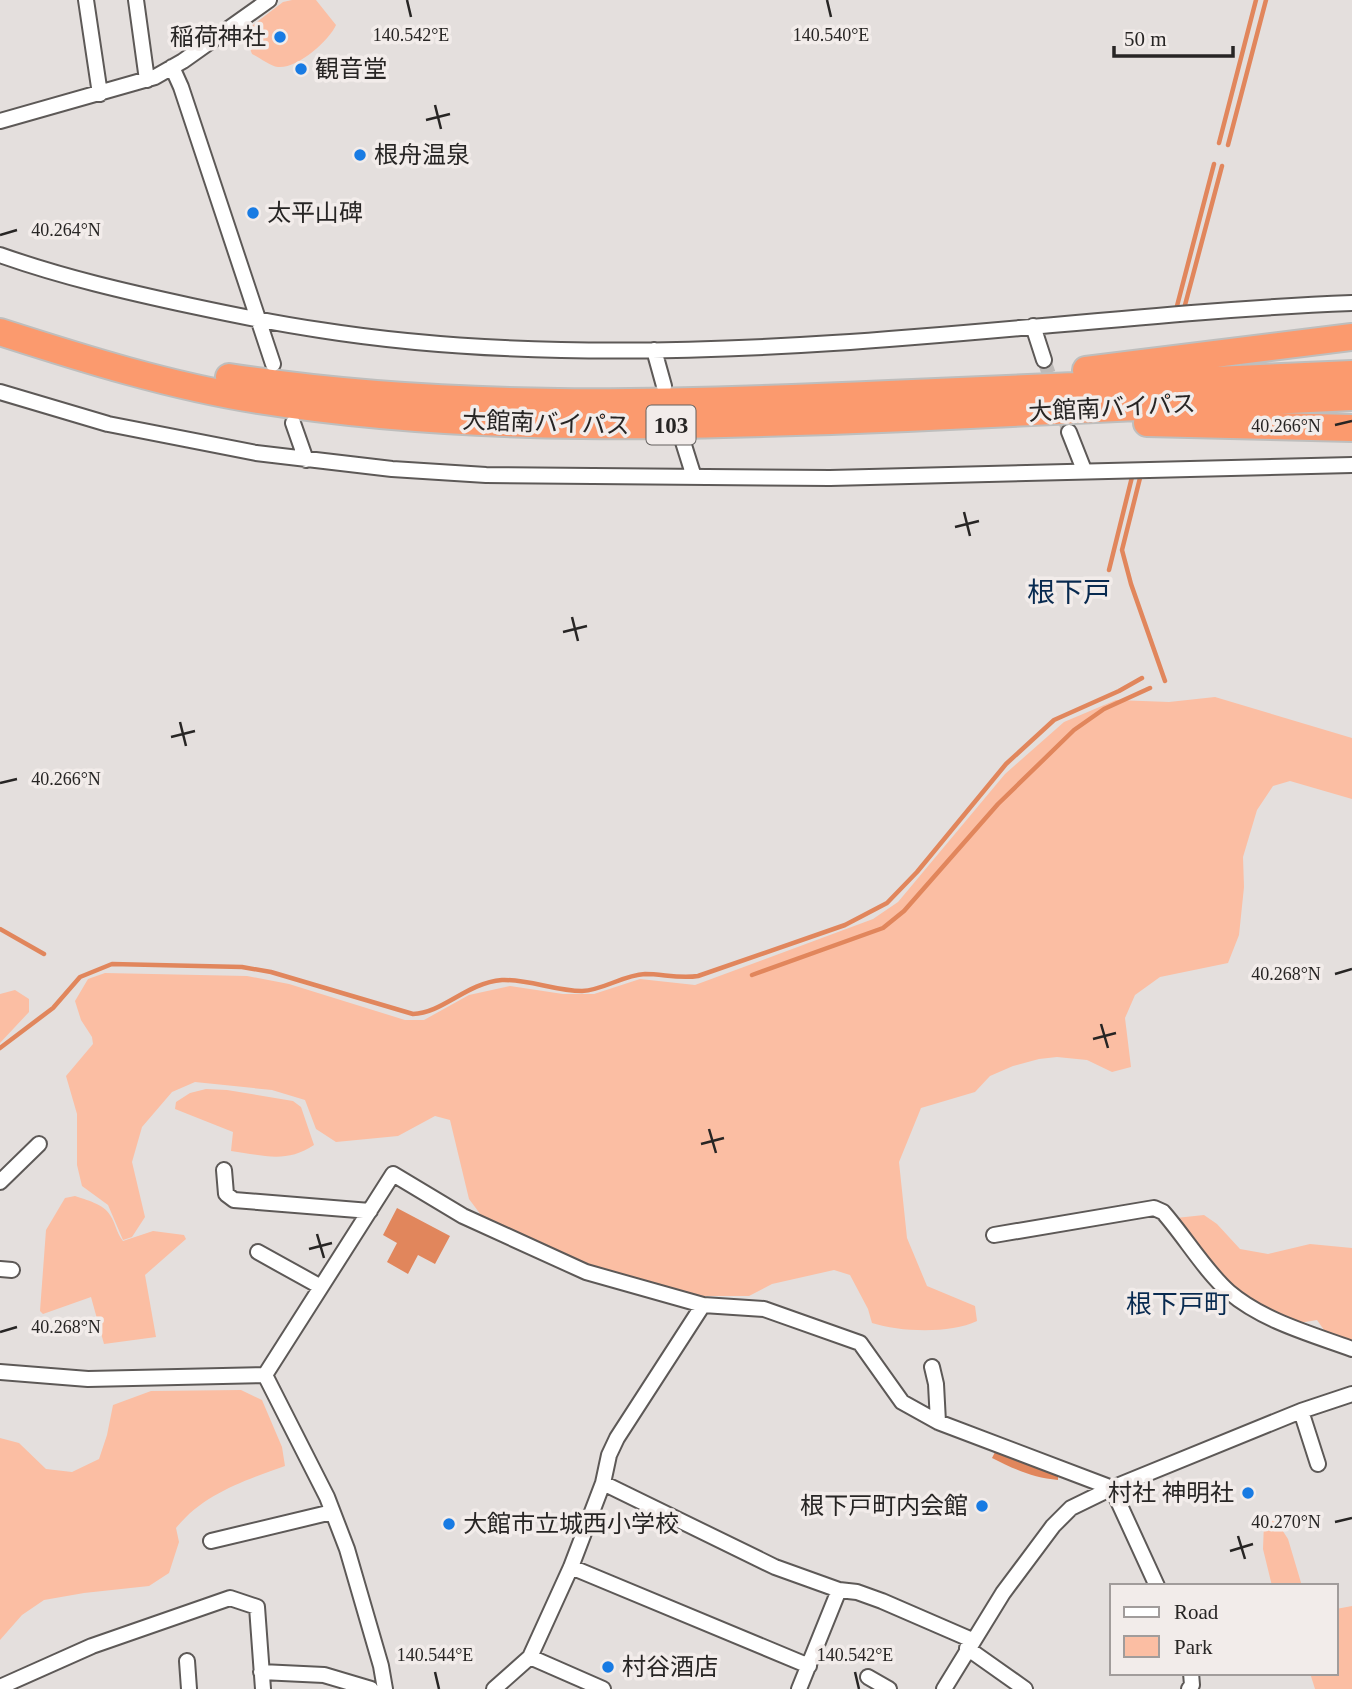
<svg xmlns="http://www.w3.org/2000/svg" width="1352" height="1689" viewBox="0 0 1352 1689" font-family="'Times New Roman','Noto Sans JP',serif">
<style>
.green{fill:#fbbea3}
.water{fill:#e1865c}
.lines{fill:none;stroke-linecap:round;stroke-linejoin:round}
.stream{stroke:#e1865c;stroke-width:4.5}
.street-tunnel{stroke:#bebab8;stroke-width:14;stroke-dasharray:14 7;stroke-linecap:butt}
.street-casing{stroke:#5d5957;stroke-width:18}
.highway-casing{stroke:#bebebd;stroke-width:30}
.street{stroke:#fff;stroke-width:14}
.highway{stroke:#fb9a6e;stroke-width:26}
.ticks{fill:none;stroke:#272524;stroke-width:2.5}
.poi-dot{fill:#187be3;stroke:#f2ecea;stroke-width:2.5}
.labels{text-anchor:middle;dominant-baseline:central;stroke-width:7;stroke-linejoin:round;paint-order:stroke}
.shield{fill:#f2ecea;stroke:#64615f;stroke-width:2}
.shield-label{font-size:23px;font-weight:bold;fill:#272524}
.poi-label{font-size:24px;fill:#272524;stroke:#f2ecea;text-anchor:start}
.street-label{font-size:24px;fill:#272524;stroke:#f2ecea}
.neighbourhood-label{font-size:26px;fill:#082a50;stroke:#f2ecea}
.quarter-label{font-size:28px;fill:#082a50;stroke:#f2ecea}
.ticks-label{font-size:18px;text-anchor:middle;fill:#272524;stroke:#f2ecea;stroke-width:7;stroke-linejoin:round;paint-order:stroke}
</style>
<rect width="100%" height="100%" fill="#e4dfdd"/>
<path class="green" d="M292,0H316L336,25C329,41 297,69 278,67C270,66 259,57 252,54L246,38L248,29L283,2Z
M1215,697L1352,738V799L1290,781L1273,786L1257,810L1243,857L1244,887L1239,935L1228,963L1160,977L1135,995L1125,1018L1131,1067L1112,1072L1087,1060L1057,1057L1039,1059L1013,1066L990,1076L975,1092L921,1108L899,1162L907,1238L927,1286L975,1306L977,1321C950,1334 900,1332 872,1323L868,1309L850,1275L834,1270L772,1284L749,1296H699L594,1267L481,1215L469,1199L450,1120L435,1116L398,1136L336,1142L316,1129L305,1100L272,1090L195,1082L172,1092L142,1127L132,1162L145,1217L132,1237L123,1240L108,1205L82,1186L77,1165V1114L66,1076L93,1044L92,1037L81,1020L75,1001L88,979L105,973L247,976L289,984L405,1020H424L469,995L510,986L563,994H594L640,979L695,985L873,919L898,902L1005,774L1064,722L1116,700L1169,702Z
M15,990L29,999V1012L0,1043V994Z
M206,1089L227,1090L293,1101L301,1107L314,1145C286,1164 262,1155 231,1151L233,1132L175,1109L176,1102L190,1093Z
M75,1196C86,1200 104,1204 110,1215C116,1224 116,1232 123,1241L153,1231L184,1235L186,1239L145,1275L156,1337L104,1344L91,1297L43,1314L40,1311L46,1230L65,1198Z
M1204,1215L1217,1224L1240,1249L1268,1254L1310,1244L1352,1248V1343L1324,1330L1317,1320L1299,1323L1247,1302L1228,1286L1176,1218Z
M241,1390L262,1400L282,1447L285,1466C245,1480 203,1494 176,1528L179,1542L169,1573L149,1586L84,1593L44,1600L22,1615L0,1640V1438L19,1443L46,1469L72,1472L99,1459L107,1435L113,1405L151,1391Z
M1275,1519L1288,1539L1302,1586H1272L1263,1549L1264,1523Z
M1352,1606V1689H1315L1310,1673H1336V1609Z"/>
<path class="water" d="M397,1208L450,1236L435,1264L418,1255L408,1274L387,1262L397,1243L383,1235Z
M995,1452L1058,1473V1480C1033,1478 1014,1469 992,1458Z"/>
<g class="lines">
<path class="stream" d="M1219,143L1256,0
M1228,145L1266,0
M1185,305L1222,166
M1177,306L1214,164
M1140,478L1122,550L1131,584L1165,681
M1109,570L1132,477
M0,929L44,954
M752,975L883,928L904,911L998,804L1074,730L1104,709L1150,688
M0,1048L53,1008L80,977L112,964L242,967L271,972L413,1014C443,1013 466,983 502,980C529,979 555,991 582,991C604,990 623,975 645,974C663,974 679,979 698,976L845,925L887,903L917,872L1006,764L1054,720L1119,691L1142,678"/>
<path class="street-tunnel" d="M1044,360L1069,432"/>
<defs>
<path id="street" d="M86,0L100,94
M136,0L147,80
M172,67L181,87L273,364
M0,121L155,77L183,61L269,0
M0,255C62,277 127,292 192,306C234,315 277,324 320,330C484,356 667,354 833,343C1006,332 1178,310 1352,303
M1033,326L1044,360
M654,350L664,386
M0,392L108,424L256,453L392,469L486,475L830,478L1352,465
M293,423L306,460
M1069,432L1084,470
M683,442L694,477
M224,1170L226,1194L234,1200L370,1211
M0,1182L39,1144
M994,1235L1154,1208L1163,1212C1185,1237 1205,1271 1229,1292C1263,1321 1311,1334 1352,1349
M258,1252L321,1287
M0,1269L12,1270
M932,1367L936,1384L938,1422
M0,1372L88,1379L265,1375
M265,1375L393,1174L463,1216L586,1272L703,1305L764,1309L860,1343L902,1402L938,1422L1112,1488L1157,1586
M265,1375L327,1497L347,1549L381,1666L385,1689
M1301,1411L1318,1464
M603,1483L775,1567L839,1590L857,1592L882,1601L972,1640
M211,1541L332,1512
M571,1567L809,1666
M967,1648L1025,1689
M530,1657L603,1689
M187,1661L189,1689
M261,1672L324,1675L371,1689
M868,1677L889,1689
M0,1687L92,1646L230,1598L257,1607L263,1689
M494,1689L530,1657L571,1567L603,1483L609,1455L617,1438L703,1305
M799,1689L839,1590
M944,1689L1003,1593L1053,1526L1071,1508L1112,1488L1301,1411L1352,1394
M1189,1689L1192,1685L1191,1673"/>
<path id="highway" d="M0,332C84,359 170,386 258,400C473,434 691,427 907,418C1056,411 1204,404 1352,397
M1086,370L1352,337
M229,377C449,411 667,404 889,394C1043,387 1198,381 1352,374
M1147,423L1352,428"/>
</defs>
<use href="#street" class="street-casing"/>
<use href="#highway" class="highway-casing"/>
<use href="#street" class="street"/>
<use href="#highway" class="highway"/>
</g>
<path class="ticks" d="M407,0L411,17M827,0L831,17M435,105L441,129M426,120L450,114M0,235L17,230M1335,425L1352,421M964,512L970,536M955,527L979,521M572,617L578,641M563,632L587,626M180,722L186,746M171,737L195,731M0,783L17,779M1335,974L1352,969M1101,1024L1108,1048M1093,1039L1116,1033M709,1129L716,1153M701,1144L724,1138M317,1234L324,1258M309,1249L332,1243M0,1332L17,1327M1335,1522L1352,1518M1238,1536L1245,1559M1230,1551L1253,1544M435,1672L439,1689M855,1672L859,1689"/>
<g class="poi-dot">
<circle cx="280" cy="37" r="7"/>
<circle cx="301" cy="69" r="7"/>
<circle cx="360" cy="155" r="7"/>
<circle cx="253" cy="213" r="7"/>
<circle cx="1248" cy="1493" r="7"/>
<circle cx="982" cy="1506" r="7"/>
<circle cx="449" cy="1524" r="7"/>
<circle cx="608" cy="1667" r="7"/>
</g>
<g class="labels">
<rect class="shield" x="646.5" y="405.5" width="49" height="39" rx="5"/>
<g class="shield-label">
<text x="671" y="425">103</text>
</g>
<g class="poi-label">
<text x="266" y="37" text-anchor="end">稲荷神社</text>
<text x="315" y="69">観音堂</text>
<text x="374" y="155">根舟温泉</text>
<text x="267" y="213">太平山碑</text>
<text x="1234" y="1493" text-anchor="end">村社 神明社</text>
<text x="968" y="1506" text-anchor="end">根下戸町内会館</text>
<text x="463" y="1524">大館市立城西小学校</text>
<text x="622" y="1667">村谷酒店</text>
</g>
<g class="street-label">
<text transform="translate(1112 408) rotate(-3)">大館南バイパス</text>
<text transform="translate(546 423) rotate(2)">大館南バイパス</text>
</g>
<g class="neighbourhood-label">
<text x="1178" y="1304">根下戸町</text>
</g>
<g class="quarter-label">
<text x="1069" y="592">根下戸</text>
</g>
</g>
<g class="ticks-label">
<text x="411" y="41">140.542°E</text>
<text x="831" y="41">140.540°E</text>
<text x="66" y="236">40.264°N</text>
<text x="1286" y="432">40.266°N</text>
<text x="66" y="785">40.266°N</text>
<text x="1286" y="980">40.268°N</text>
<text x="66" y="1333">40.268°N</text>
<text x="1286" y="1528">40.270°N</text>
<text x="435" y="1661">140.544°E</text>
<text x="855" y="1661">140.542°E</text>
</g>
<rect x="1110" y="1584" width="228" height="91" fill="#f2ecea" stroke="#a19c9b" stroke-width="2"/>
<rect x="1124" y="1607" width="35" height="10" fill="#ffffff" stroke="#a19c9b" stroke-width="2"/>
<text x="1174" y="1619" font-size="21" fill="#272524">Road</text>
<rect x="1124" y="1636" width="35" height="21" fill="#fbbea3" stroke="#a19c9b" stroke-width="2"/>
<text x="1174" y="1654" font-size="21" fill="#272524">Park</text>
<path d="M1114 46v10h119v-10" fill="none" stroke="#272524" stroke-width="3.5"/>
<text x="1124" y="46" font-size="21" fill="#272524" stroke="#f2ecea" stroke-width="5" paint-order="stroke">50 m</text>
</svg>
